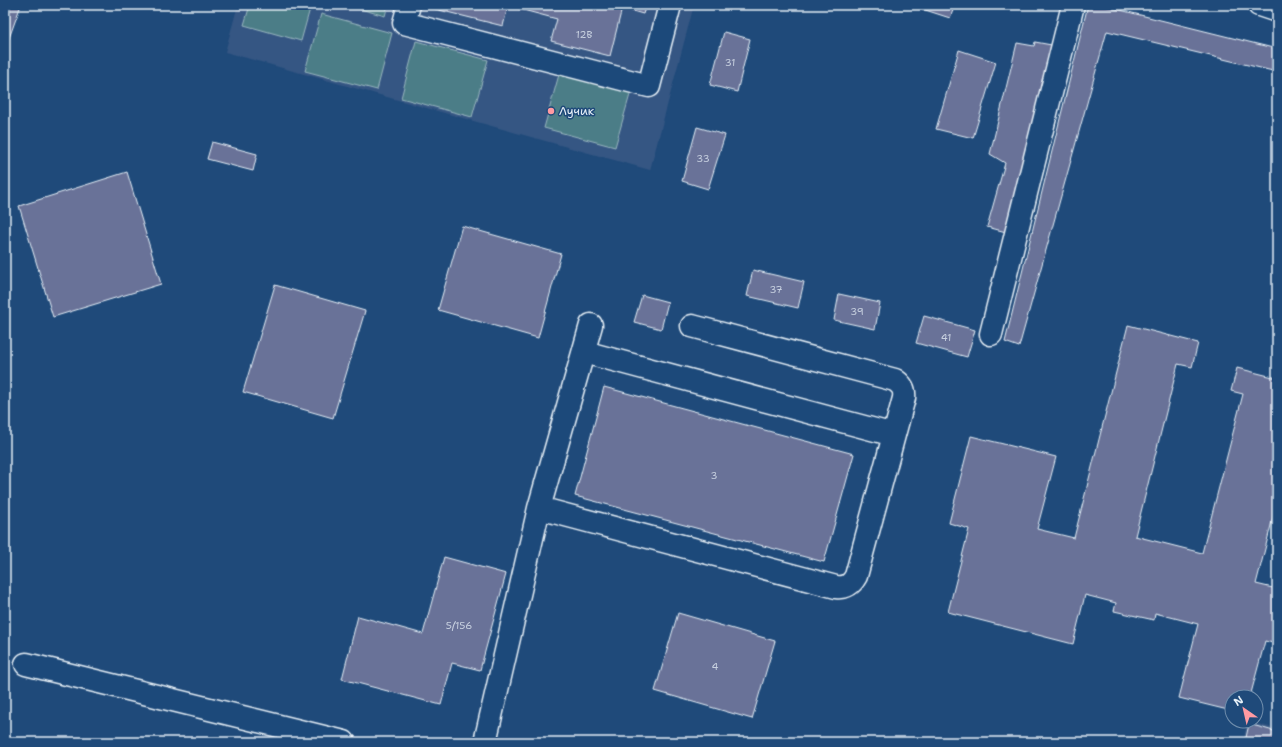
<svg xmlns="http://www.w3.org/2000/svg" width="1282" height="747" viewBox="0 0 1282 747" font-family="'Shantell Sans',sans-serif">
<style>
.built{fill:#355683}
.green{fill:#4c7d87;stroke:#9ab7c0}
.building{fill:#697298;stroke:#e8f1f8}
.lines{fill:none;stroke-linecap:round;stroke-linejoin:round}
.minor-casing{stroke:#e8f1f8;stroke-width:25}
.minor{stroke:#1f4a7a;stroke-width:22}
.poi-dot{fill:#ff9aa2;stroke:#1f4a7a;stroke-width:1.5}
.labels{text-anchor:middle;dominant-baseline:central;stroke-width:3;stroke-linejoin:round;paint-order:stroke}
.number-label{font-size:10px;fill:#c8d1e0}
.poi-label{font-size:12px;fill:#e8f1f8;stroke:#1f4a7a;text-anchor:start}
</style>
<rect width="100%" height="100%" fill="#1f4a7a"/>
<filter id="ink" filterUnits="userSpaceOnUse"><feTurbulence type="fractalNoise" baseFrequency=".025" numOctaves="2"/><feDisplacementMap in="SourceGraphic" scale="8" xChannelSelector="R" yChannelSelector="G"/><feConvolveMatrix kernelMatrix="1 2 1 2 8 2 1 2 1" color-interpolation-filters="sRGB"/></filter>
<g filter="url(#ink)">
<path class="built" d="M238,5H694L650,170L225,52Z
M1247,721L1277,729V742H1243Z"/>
<path class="green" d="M250,5H311L301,41L244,25Z
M346,5H388L385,16Z
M321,14L392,33L377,90L305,71Z
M416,41L488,60L472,117L401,98Z
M560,71L631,91L615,147L544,128Z"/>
<path class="building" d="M5,5H21L5,49Z
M436,5H646L643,14L622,8L610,56L551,41L557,19L508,6L503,26L435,9Z
M910,5H955L950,18Z
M1088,5H1100L1277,49V72L1107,31L1019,347L1005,342Z
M724,32L750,39L737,92L710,85Z
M1035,42L1057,46L1010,233L987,227L1005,163L990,154L1017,43L1034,46Z
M959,50L996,62L973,138L936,129Z
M697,127L725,135L708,189L682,181Z
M212,142L257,154L253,171L207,159Z
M127,172L161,284L53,317L19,206Z
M462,226L561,254L538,338L438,310Z
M753,270L804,282L798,308L747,296Z
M275,285L365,311L333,418L243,392Z
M839,294L880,303L875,329L834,320Z
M642,295L668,302L661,329L634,322Z
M924,316L975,330L967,357L916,343Z
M1128,325L1198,343L1192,367L1178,364L1135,536L1202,553L1243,394L1231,391L1237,368L1277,378V502L1256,584L1277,589V644L1265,641L1250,697H1232V711L1179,698L1198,624L1155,613L1154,620L1114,611L1116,603L1085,595L1073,644L948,612L969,529L949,523L971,436L1056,457L1037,529L1074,538Z
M604,387L854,454L824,562L575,496Z
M444,557L506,574L480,670L452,663L441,705L342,679L358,616L423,634Z
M678,613L775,641L752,719L655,691Z
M1249,724L1277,732V742H1245Z"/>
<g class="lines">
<defs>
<path id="minor" d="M409,5L404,23L649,86L670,5
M1259,5L1277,11
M991,334L1073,5
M584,352L894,435
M539,508L836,587C846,588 851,585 856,576L904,398C905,389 902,385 895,380L692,326
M26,664L344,742
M485,742L539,508L591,325"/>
</defs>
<use href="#minor" class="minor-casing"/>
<use href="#minor" class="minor"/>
</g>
</g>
<circle class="poi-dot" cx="551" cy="111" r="4"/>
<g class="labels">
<g class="number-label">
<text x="584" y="34">12В</text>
<text x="730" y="62">31</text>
<text x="703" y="158">33</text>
<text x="776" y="289">37</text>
<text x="857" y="311">39</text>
<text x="946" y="337">41</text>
<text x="714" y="475">3</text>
<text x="459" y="625">5/156</text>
<text x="715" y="666">4</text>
</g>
<g class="poi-label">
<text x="559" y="111">Лучик</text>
</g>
</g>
<rect width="1282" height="747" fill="none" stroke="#1f4a7a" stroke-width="20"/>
<rect x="10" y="10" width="1262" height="727" fill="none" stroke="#e8f1f8" stroke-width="1.5" filter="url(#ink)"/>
<g transform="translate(1244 709) rotate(326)"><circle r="19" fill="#1f4a7a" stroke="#6f8dac"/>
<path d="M0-3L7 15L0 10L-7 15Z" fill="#ff9aa2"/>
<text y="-6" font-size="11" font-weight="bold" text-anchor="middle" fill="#e8f1f8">N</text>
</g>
</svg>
